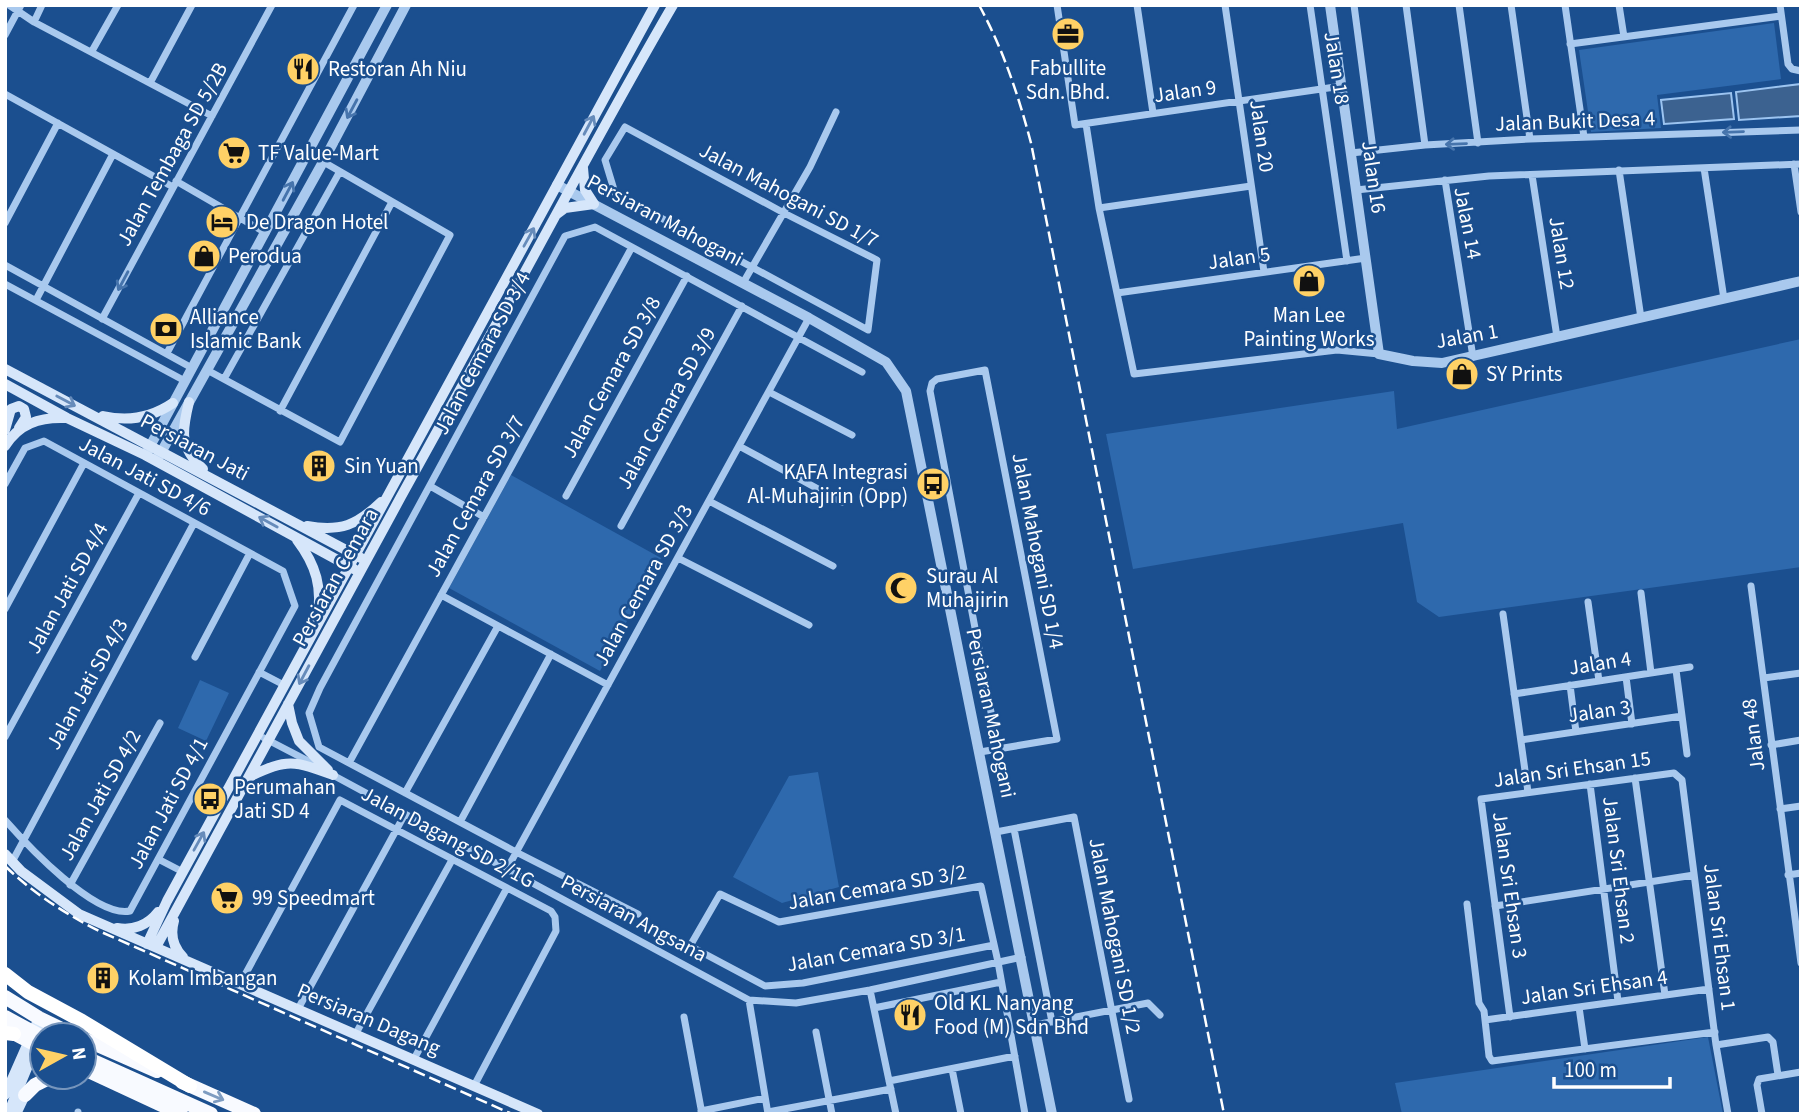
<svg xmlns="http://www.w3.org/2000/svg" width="1806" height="1119" viewBox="0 0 1806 1119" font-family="'Source Sans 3',sans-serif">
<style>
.green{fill:#2e69ad}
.water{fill:#3c6290;stroke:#9cc4f0;stroke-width:2}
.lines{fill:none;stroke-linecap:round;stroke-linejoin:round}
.minor{stroke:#a9c9ee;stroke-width:7}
.tertiary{stroke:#a9c9ee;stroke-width:10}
.secondary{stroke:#d6e6fa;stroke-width:10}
.trunk{stroke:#f8faff;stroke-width:14}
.motorway{stroke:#fff;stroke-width:14}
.rail{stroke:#fff;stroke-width:2.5;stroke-dasharray:12 5;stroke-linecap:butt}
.oneway{stroke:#4674ac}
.oneway2{stroke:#668bba}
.oneway3{stroke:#7e9cc1}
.labels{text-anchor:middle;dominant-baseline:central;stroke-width:5;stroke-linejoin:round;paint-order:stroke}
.poi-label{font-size:21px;fill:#fff;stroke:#1b4f8f;text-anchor:start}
.street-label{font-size:21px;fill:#fff;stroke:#1b4f8f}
</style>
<rect width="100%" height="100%" fill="#1b4f8f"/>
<path class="green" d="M1774,23L1781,79L1657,95L1661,128L1591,132L1579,50Z
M1801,339V567L1439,617L1417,602L1403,523L1133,569L1106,434L1394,391L1397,429Z
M511,475L661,558L600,671L449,588Z
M200,680L229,693L206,741L178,728Z
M818,772L839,887L782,903L733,877L789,776Z
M1708,1037L1723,1114H1402L1395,1083Z"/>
<path class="water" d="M1801,84V116L1739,120L1736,92Z
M1731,93L1734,119L1664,124L1661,100Z"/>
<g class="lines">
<path class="minor" d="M9,5L34,22L212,116
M1057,5L1075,125L1342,86
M1137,5L1153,113
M1225,5L1264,272
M1310,5L1347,261
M1354,5L1373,149
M1406,5L1425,145
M1459,5L1478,143
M1511,5L1530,139
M1565,5L1584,137
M1619,5L1624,37
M1780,5L1788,64L1792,69L1801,71
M34,22L42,5
M5,35L21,5
M1570,44L1781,16
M92,51L118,5
M150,83L192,5
M5,94L173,187
M1086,124L1099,208L1134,374L1337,350L1379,354
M625,127L784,213L877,260L868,330L615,193L605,160Z
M1351,153L1425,145L1530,139L1801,130
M1794,164L1801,212
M1704,168L1724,299
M1619,170L1641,318
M1532,175L1557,337
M1445,180L1473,357
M176,181L266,233
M1356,190L1489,176L1801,164
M1099,208L1251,186
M5,223L58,123
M5,265L192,368
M743,283L810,167L836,112
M5,284L185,381
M1117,293L1366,258
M36,300L113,154
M102,319L272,5
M167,353L354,5
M207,370L340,442L450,235L308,153
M224,379L339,173
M769,392L852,435
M280,411L392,202
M739,446L842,502
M5,484L25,448L44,441L283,571L295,606L130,911C95,918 27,845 5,820
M430,486L484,517
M566,496L687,276
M709,501L833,566
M621,526L742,306
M678,558L809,625
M1751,586L1801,963
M1641,593L1651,673
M441,595L608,685
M1588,602L1599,681
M5,609L84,463
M1503,614L1528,792
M195,657L250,553
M1676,670L1687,754
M259,672L284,685
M1626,677L1632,724
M1764,678L1801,673
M1570,685L1576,732
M1514,694L1690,667
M5,737L139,493
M264,738L316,765
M1521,740L1682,716
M1771,745L1801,740
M980,752L1057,739L985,370L937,379L932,383L930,391L998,749
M349,763L632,247
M329,773L749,1000L796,1003L870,990L1022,957
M1635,778L1665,995
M1590,784L1618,1001
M405,793L498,626
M1780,809L1801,806
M460,822L551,654
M1014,829L1052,1022
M996,832L1074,817L1129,1099
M158,859L183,872
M12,862L194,523
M507,869L809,318
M1788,875L1801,873
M70,885L160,723
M1467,904L1479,1003L1484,1011L1489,1056L1492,1061L1715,1032
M1495,906L1694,875
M638,914L516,852L319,747L309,713L320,688L565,236L595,227L862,372
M994,945L803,983L765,986L690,946L720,894L779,922L981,886L998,962L1025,1114
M240,984L340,800L551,911L555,917L556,931L474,1086
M870,990L896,1114
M749,1000L768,1114
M1579,1007L1585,1049
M874,1008L1001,982
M298,1009L405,814
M684,1017L702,1114
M1510,1017L1481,799L1674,773L1682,780L1716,1045L1728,1114
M1485,1020L1709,989
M1035,1025L1148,1003L1160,1015
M816,1032L832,1114
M355,1035L452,860
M1716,1045L1768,1037L1773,1042L1778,1075
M414,1059L507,888
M952,1069L961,1114
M889,1081L1015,1056
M701,1111L765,1098
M768,1112L891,1089
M78,1114V1112
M1762,1114L1757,1085L1759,1079L1801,1072"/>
<path class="tertiary" d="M1330,5L1379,354L1413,361L1442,363L1801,281
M557,185L809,318L886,362L906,391L1052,1114
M147,452L387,5
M158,458L323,162L406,5"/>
<path class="secondary" d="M583,168L585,190L594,204
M557,214L565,208L594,204
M5,369L361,558
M5,384L67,418L145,455L354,569
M189,402C182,431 179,447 203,469
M103,416C129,422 151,418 173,403
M5,430L11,409L19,406L24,409L26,417L19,428
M5,446C19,424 39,417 65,418
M307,526C341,532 357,525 381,502
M297,540C316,565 323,588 317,619
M288,704L292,723L299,741L328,770
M249,777C287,758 295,761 333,775
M5,854L21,871L79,914L538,1114
M174,921C170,935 173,947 183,957
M117,928C133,931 148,925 158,912
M147,944L167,901L655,5
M156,947C270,735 386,523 503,312C559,210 614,106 673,5
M5,1095L39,1018
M8,1114L46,1022
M16,1114L25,1095L22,1091"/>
<path class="trunk" d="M5,997L39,1018L74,1035
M5,1017L42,1037
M6,1029L42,1048
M84,1039L157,1071
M84,1057L211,1114
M84,1069L181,1114
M182,1082L254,1114
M25,1095L35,1085L51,1077"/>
<path class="motorway" d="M5,974L28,992L82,1021L190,1086
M5,1033L14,1034"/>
<path class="rail" d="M979,5C1003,49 1018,94 1031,143L1224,1114
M5,866C33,893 64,913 99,931L512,1114"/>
</g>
<defs><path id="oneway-shaft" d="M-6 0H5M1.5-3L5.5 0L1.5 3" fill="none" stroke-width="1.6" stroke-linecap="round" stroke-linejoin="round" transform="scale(1.75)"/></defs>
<g class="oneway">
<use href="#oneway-shaft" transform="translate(352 109) rotate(118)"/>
<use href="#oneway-shaft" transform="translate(1733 132) rotate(178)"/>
<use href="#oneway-shaft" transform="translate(1456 144) rotate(178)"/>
<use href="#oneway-shaft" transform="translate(288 191) rotate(-62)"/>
<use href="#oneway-shaft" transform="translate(123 281) rotate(118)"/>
</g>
<g class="oneway2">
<use href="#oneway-shaft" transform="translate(589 125) rotate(-62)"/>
<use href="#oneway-shaft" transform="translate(529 237) rotate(-61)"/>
<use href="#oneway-shaft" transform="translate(66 401) rotate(28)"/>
<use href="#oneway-shaft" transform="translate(268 522) rotate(-151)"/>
<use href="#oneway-shaft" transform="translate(304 675) rotate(118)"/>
<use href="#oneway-shaft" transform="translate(199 841) rotate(-61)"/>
</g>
<use class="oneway3" href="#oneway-shaft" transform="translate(214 1096) rotate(23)"/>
<defs>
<symbol id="office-disc" viewBox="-11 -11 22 22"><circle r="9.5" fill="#ffd166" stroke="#1b4f8f"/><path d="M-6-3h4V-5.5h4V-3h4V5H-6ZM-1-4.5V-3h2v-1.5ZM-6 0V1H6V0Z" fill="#111"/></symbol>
<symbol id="restaurant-disc" viewBox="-11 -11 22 22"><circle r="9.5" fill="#ffd166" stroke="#1b4f8f"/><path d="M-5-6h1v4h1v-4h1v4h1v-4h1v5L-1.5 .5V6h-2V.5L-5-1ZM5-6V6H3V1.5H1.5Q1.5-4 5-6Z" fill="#111"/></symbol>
<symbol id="supermarket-disc" viewBox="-11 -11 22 22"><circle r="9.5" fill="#ffd166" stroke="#1b4f8f"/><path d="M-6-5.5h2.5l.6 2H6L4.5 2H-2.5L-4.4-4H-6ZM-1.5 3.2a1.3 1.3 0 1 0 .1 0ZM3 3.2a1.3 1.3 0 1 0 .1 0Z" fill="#111"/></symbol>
<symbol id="hotel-disc" viewBox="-11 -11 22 22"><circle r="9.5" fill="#ffd166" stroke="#1b4f8f"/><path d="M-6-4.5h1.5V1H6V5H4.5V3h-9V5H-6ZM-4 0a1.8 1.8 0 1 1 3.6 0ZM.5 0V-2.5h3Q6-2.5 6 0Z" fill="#111"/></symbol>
<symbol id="shop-disc" viewBox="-11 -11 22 22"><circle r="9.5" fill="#ffd166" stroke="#1b4f8f"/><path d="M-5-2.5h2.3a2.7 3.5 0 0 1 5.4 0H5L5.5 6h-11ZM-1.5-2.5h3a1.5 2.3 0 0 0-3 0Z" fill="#111"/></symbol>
<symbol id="bank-disc" viewBox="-11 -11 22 22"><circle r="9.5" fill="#ffd166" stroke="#1b4f8f"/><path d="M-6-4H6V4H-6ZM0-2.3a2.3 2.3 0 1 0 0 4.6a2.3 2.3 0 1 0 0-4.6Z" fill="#111"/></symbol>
<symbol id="building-disc" viewBox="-11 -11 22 22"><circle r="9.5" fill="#ffd166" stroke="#1b4f8f"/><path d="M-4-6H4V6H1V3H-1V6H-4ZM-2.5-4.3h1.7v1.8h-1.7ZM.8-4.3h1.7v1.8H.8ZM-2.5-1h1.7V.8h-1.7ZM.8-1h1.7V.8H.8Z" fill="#111"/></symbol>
<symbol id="bus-disc" viewBox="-11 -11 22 22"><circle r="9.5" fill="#ffd166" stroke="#1b4f8f"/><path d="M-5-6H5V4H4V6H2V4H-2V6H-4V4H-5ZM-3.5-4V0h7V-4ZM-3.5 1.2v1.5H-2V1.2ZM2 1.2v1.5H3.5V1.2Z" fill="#111"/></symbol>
<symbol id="mosque-disc" viewBox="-11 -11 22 22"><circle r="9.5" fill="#ffd166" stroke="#1b4f8f"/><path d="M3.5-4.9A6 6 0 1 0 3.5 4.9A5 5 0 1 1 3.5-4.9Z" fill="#111"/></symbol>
</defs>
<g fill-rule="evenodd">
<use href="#office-disc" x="1049" y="15" width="38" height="38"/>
<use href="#restaurant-disc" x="284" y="50" width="38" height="38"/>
<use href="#supermarket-disc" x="215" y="134" width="38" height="38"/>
<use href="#hotel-disc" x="203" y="203" width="38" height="38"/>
<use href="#shop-disc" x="185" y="237" width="38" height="38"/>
<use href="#shop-disc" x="1290" y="262" width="38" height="38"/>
<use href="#bank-disc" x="147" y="310" width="38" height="38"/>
<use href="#shop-disc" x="1443" y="355" width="38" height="38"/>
<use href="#building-disc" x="300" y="447" width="38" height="38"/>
<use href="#bus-disc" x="914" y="465" width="38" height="38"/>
<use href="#mosque-disc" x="882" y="569" width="38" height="38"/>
<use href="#bus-disc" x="191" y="780" width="38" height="38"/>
<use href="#supermarket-disc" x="208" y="879" width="38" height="38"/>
<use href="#building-disc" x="84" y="959" width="38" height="38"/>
<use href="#restaurant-disc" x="891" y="996" width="38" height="38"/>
</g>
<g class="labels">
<g class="poi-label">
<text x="1068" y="68" text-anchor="middle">Fabullite<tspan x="1068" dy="24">Sdn. Bhd.</tspan></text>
<text x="328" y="69">Restoran Ah Niu</text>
<text x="258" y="153">TF Value-Mart</text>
<text x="246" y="222">De Dragon Hotel</text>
<text x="228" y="256">Perodua</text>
<text x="1309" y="315" text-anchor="middle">Man Lee<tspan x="1309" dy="24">Painting Works</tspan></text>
<text x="190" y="317">Alliance<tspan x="190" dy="24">Islamic Bank</tspan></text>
<text x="1486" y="374">SY Prints</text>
<text x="344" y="466">Sin Yuan</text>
<text x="908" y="472" text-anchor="end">KAFA Integrasi<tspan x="908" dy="24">Al-Muhajirin (Opp)</tspan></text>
<text x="926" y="576">Surau Al<tspan x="926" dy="24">Muhajirin</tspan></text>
<text x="234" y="787">Perumahan<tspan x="234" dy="24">Jati SD 4</tspan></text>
<text x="252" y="898">99 Speedmart</text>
<text x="128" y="978">Kolam Imbangan</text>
<text x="934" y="1003">Old KL Nanyang<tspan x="934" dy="24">Food (M) Sdn Bhd</tspan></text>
</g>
<g class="street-label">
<text transform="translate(1337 68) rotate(81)">Jalan 18</text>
<text transform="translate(1185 91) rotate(-8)">Jalan 9</text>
<text transform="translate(1575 121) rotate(-2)">Jalan Bukit Desa 4</text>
<text transform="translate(1262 136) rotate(82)">Jalan 20</text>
<text transform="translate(172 154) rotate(-61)">Jalan Tembaga SD 5/2B</text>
<text transform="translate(1374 177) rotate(82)">Jalan 16</text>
<text transform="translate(789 195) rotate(28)">Jalan Mahogani SD 1/7</text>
<text transform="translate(665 220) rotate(28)">Persiaran Mahogani</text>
<text transform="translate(1468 223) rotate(79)">Jalan 14</text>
<text transform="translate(1562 253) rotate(81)">Jalan 12</text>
<text transform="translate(1239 258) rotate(-8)">Jalan 5</text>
<text transform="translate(1467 336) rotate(-10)">Jalan 1</text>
<text transform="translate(482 353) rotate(-62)">Jalan Cemara SD 3/4</text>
<text transform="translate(611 377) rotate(-61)">Jalan Cemara SD 3/8</text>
<text transform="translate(666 408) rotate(-61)">Jalan Cemara SD 3/9</text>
<text transform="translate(195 447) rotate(28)">Persiaran Jati</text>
<text transform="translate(145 476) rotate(28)">Jalan Jati SD 4/6</text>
<text transform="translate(475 496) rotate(-61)">Jalan Cemara SD 3/7</text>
<text transform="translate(1038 551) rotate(79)">Jalan Mahogani SD 1/4</text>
<text transform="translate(335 577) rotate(-61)">Persiaran Cemara</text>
<text transform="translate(643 585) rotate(-61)">Jalan Cemara SD 3/3</text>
<text transform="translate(67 588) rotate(-61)">Jalan Jati SD 4/4</text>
<text transform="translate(1600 663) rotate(-9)">Jalan 4</text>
<text transform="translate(87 684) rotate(-61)">Jalan Jati SD 4/3</text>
<text transform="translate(1599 711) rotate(-8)">Jalan 3</text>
<text transform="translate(991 713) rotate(78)">Persiaran Mahogani</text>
<text transform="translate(1753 735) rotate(-97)">Jalan 48</text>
<text transform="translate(1572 769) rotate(-8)">Jalan Sri Ehsan 15</text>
<text transform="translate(100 795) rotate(-61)">Jalan Jati SD 4/2</text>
<text transform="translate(168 803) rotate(-62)">Jalan Jati SD 4/1</text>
<text transform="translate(448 837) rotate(28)">Jalan Dagang SD 2/1G</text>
<text transform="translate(1619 870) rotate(83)">Jalan Sri Ehsan 2</text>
<text transform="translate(1510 885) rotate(82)">Jalan Sri Ehsan 3</text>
<text transform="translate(877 887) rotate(-10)">Jalan Cemara SD 3/2</text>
<text transform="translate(634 918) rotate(28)">Persiaran Angsana</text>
<text transform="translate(1115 936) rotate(79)">Jalan Mahogani SD 1/2</text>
<text transform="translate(1720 937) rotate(83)">Jalan Sri Ehsan 1</text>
<text transform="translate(876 949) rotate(-10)">Jalan Cemara SD 3/1</text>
<text transform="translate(1594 987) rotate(-8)">Jalan Sri Ehsan 4</text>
<text transform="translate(369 1019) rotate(23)">Persiaran Dagang</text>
</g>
</g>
<rect width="1806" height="1119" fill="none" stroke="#ffffff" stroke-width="14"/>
<g transform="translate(63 1056) rotate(82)"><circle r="33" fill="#1b4f8f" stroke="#7695bc" stroke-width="2"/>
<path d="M0-5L12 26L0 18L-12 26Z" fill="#ffd166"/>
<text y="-10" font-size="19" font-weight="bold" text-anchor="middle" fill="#ffffff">N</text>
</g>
<path d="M1554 1077v10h116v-10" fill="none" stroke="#ffffff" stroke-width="3.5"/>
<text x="1564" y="1077" font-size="21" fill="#ffffff" stroke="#1b4f8f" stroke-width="5" paint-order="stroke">100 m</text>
</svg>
